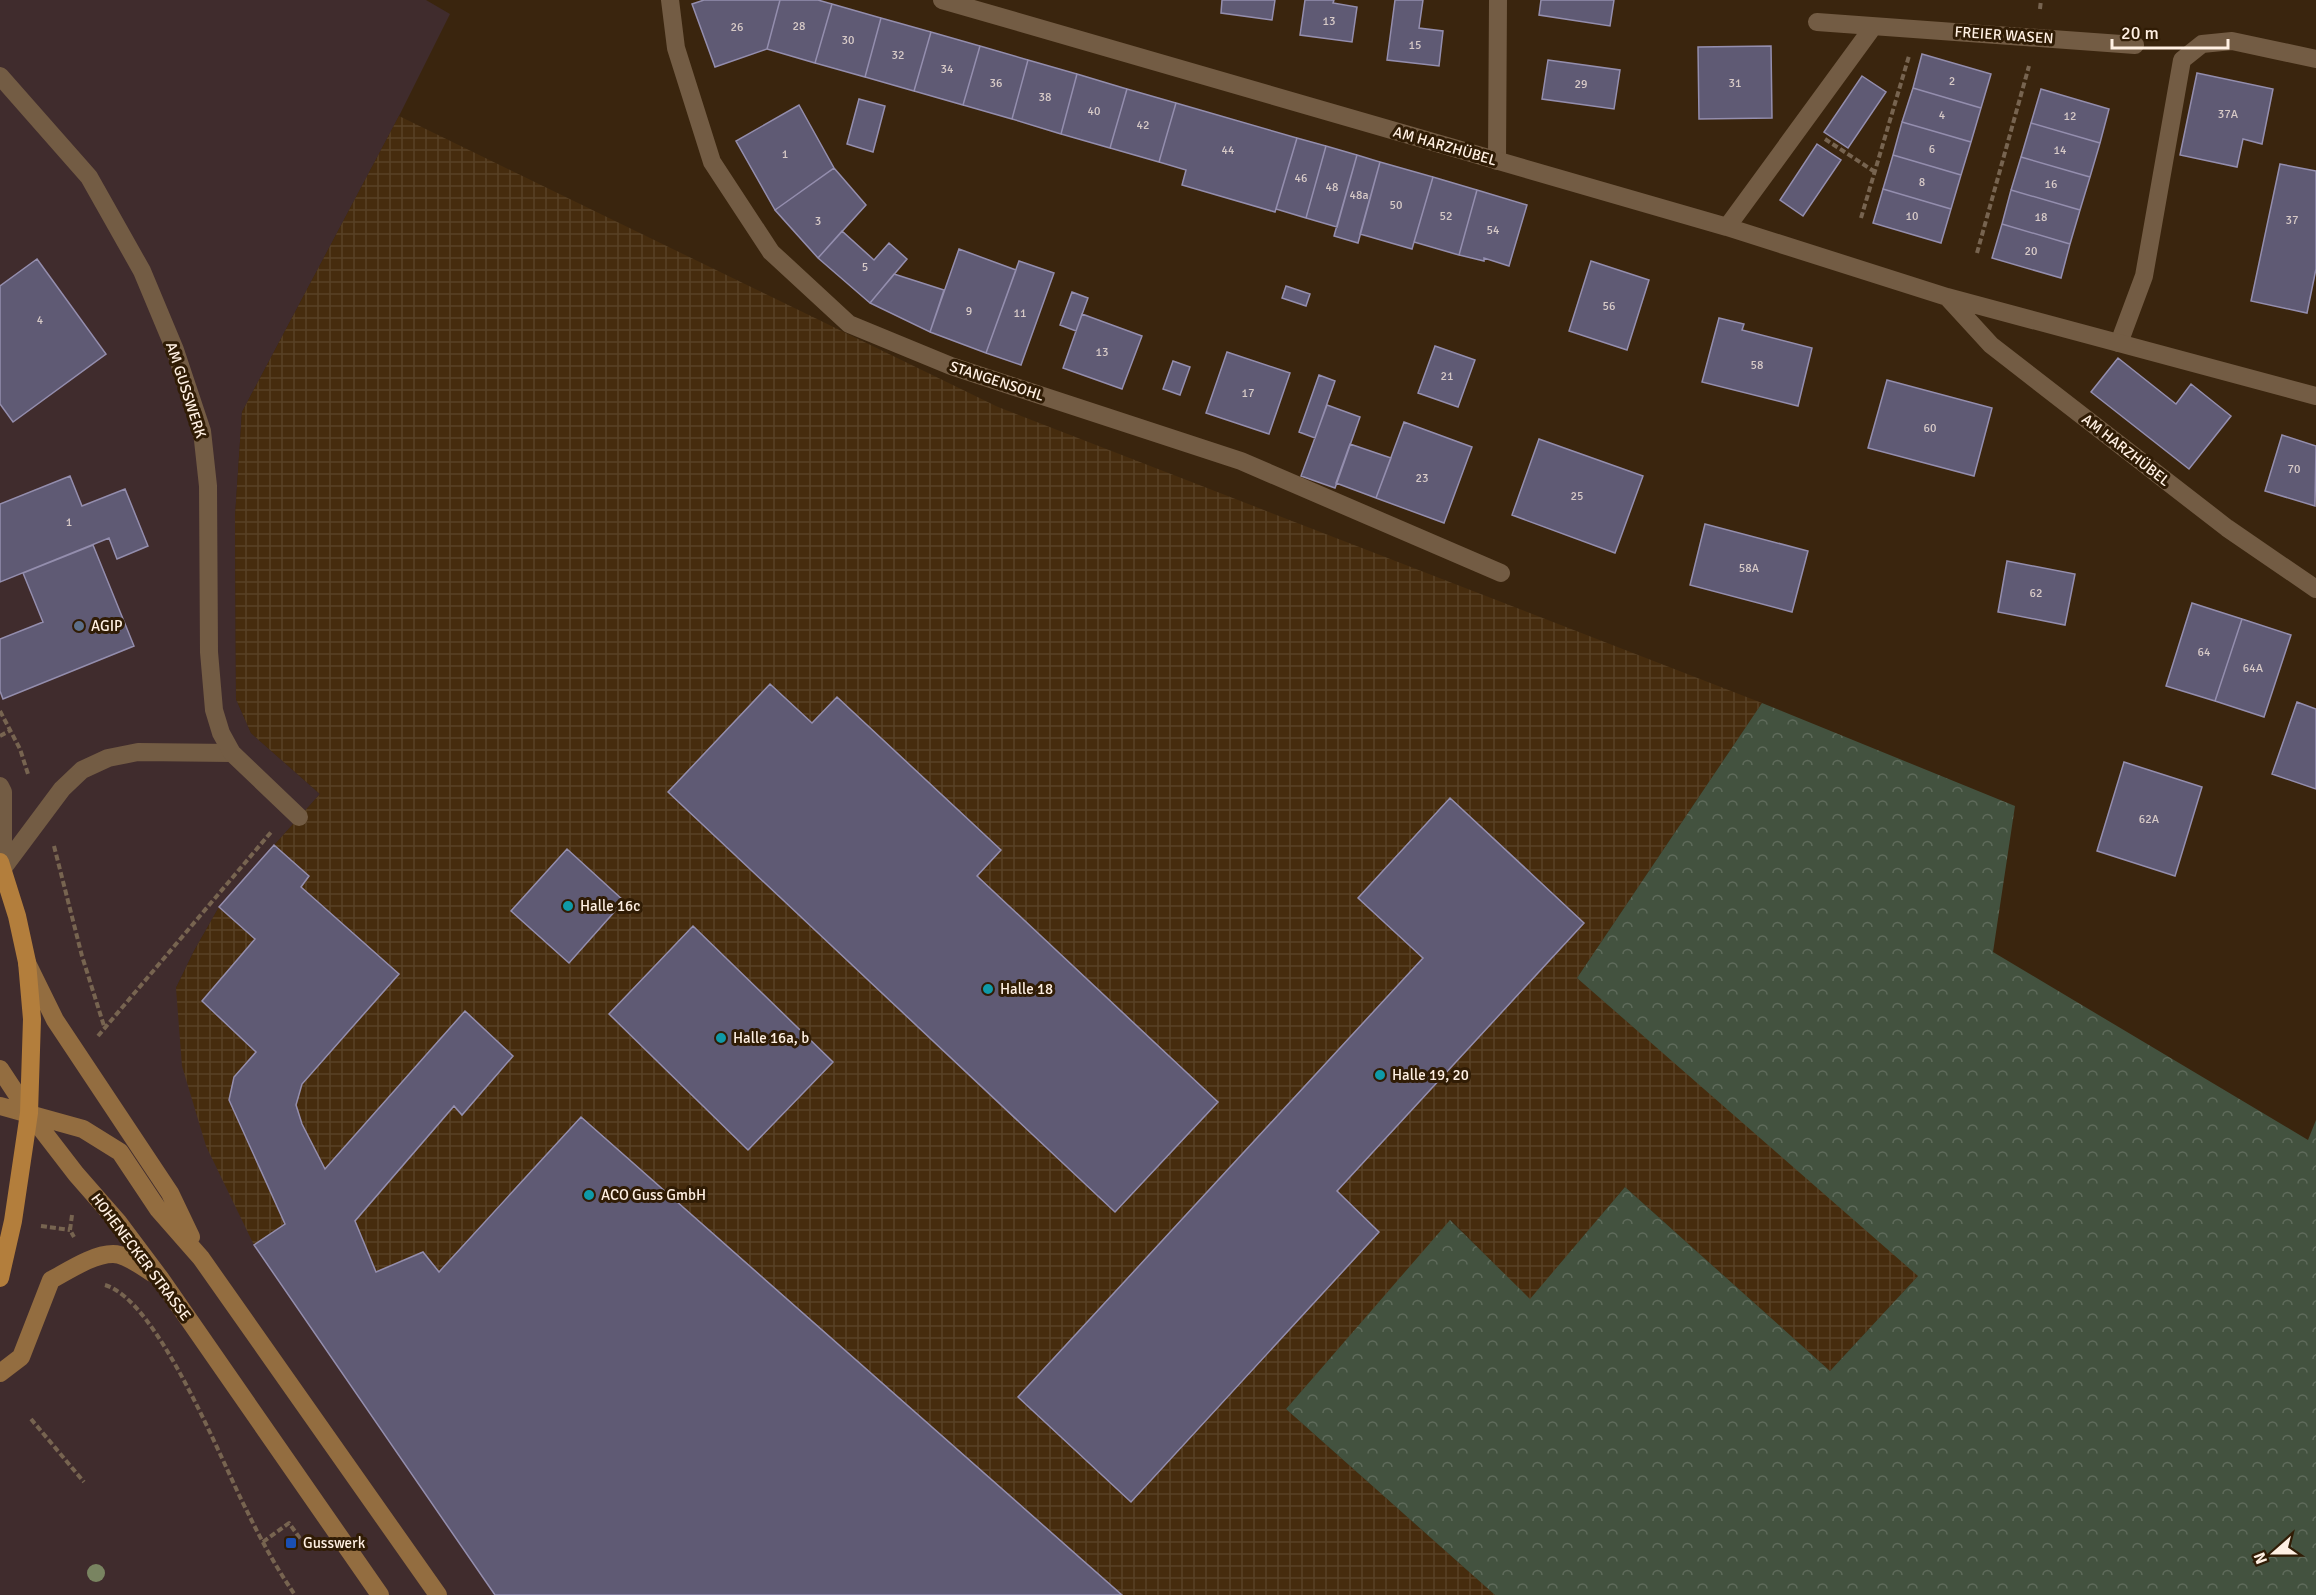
<svg xmlns="http://www.w3.org/2000/svg" width="2316" height="1595" viewBox="0 0 2316 1595" font-family="Signika,sans-serif">
<style>
.commercial{fill:#402c2d}
.industrial{fill:url(#industrial-grid)}
.forest{fill:url(#forest-crowns)}
.building{fill:#5f5a74;stroke:#948eae;stroke-width:1.5}
.lines{fill:none;stroke-linecap:round;stroke-linejoin:round}
.path{stroke:#776450;stroke-width:4;stroke-dasharray:6 3;stroke-linecap:butt}
.service{stroke:#735c44;stroke-width:18}
.minor{stroke:#735c44;stroke-width:18}
.secondary{stroke:#936d40;stroke-width:18}
.primary{stroke:#b37e3c;stroke-width:18}
.tree{fill:#798461}
.service-dot{fill:#5c6f8a;stroke:#301c05;stroke-width:2}
.culture-dot{fill:#0f9aa8;stroke:#301c05;stroke-width:2}
.transit-dot{fill:#1a4fb4;stroke:#301c05;stroke-width:2}
.labels{text-anchor:middle;dominant-baseline:central;stroke-width:6;stroke-linejoin:round;paint-order:stroke}
.number-label{font-size:12px;fill:#d7cac7}
.street-label{font-size:15px;fill:#fff0e3;stroke:#301c05}
.poi-label{font-size:15px;fill:#fff0e3;stroke:#301c05;text-anchor:start}
</style>
<defs>
<pattern id="industrial-grid" width="8" height="8" patternUnits="userSpaceOnUse" patternTransform="scale(1.5)"><rect width="8" height="8" fill="#462c0e"/><path d="M0 4h8M4 0v8" fill="none" stroke="#584125"/></pattern>
<pattern id="forest-crowns" width="20" height="18" patternUnits="userSpaceOnUse" patternTransform="scale(1.5)"><rect width="20" height="18" fill="#43523f"/><path d="M2 6a3 3 0 1 1 6 0M12 15a3 3 0 1 1 6 0" fill="none" stroke="#5f6b5b"/></pattern>
</defs>
<rect width="100%" height="100%" fill="#3a250e"/>
<path class="commercial" d="M0,0H426L450,14L399,116L242,412L235,517L236,699L251,733L320,794L219,907L194,951L176,988L495,1595H0Z"/>
<path class="industrial" d="M399,116L998,407L1762,703L1577,978L1919,1275L1830,1371L1625,1187L1530,1300L1451,1220L1286,1409L1495,1595H495L254,1245L206,1146L182,1066L176,988L194,951L219,907L320,794L251,733L236,699L235,517L242,412Z"/>
<path class="forest" d="M1762,703L2015,806L1993,952L2308,1140L2316,1120V1595H1495L1286,1409L1450,1220L1530,1299L1625,1187L1830,1371L1918,1276L1577,978Z"/>
<path class="building" d="M704,0H780L767,49L715,67L692,4Z
M780,0H818L832,4L815,63L767,49Z
M1222,0H1275L1272,20L1221,13Z
M1305,0H1334L1333,3L1357,7L1352,42L1300,35Z
M1395,0H1423L1419,28L1443,31L1439,66L1387,60Z
M1541,0H1614L1610,26L1539,15Z
M832,4L881,18L865,77L815,63Z
M881,18L931,32L914,91L865,77Z
M931,32L980,46L963,105L914,91Z
M980,46L1028,60L1012,119L963,105Z
M1771,46L1772,118L1699,119L1698,47Z
M1922,54L1991,74L1981,108L1913,88Z
M1028,60L1077,74L1061,134L1012,119Z
M1548,60L1620,70L1614,109L1542,99Z
M2197,73L2273,89L2262,144L2243,139L2237,167L2180,155Z
M1077,74L1127,89L1110,148L1061,134Z
M1862,76L1886,92L1848,148L1824,132Z
M1913,88L1981,108L1971,142L1902,122Z
M1127,89L1176,103L1159,162L1110,148Z
M2041,89L2109,109L2100,143L2031,123Z
M859,99L885,106L873,152L847,144Z
M1176,103L1297,138L1275,212L1182,185L1186,170L1159,162Z
M799,105L834,168L775,210L736,141Z
M1902,122L1971,142L1961,175L1893,155Z
M2031,123L2100,143L2090,177L2021,157Z
M1297,138L1326,146L1306,218L1276,209Z
M1817,144L1841,160L1803,216L1780,200Z
M1326,146L1357,155L1337,227L1306,218Z
M1357,155L1380,162L1358,243L1334,236Z
M1893,155L1961,175L1951,209L1883,189Z
M2021,157L2090,177L2080,210L2011,190Z
M1380,162L1433,177L1412,249L1360,234Z
M2280,164L2316,171V269L2307,313L2251,301Z
M834,168L866,205L818,258L775,210Z
M1433,177L1477,190L1459,255L1414,242Z
M1883,189L1951,209L1941,243L1873,223Z
M1477,190L1527,205L1509,266L1484,258V261L1459,255Z
M2011,190L2080,210L2070,244L2002,224Z
M2002,224L2070,244L2061,278L1992,258Z
M842,231L874,260L889,243L907,259L870,303L818,258Z
M959,249L1016,270L986,353L930,332Z
M37,259L106,354L13,422L0,404V286Z
M1019,261L1054,273L1021,365L986,353Z
M1591,261L1649,280L1627,350L1569,331Z
M894,274L944,290L930,332L870,303Z
M1286,286L1310,294L1306,306L1282,298Z
M1072,292L1088,298L1076,331L1060,325Z
M1082,314L1142,336L1122,389L1063,368Z
M1719,318L1744,324L1742,330L1812,348L1798,406L1702,382Z
M1435,346L1475,360L1458,407L1418,393Z
M1227,352L1290,373L1269,434L1206,413Z
M2118,358L2176,404L2191,384L2231,416L2189,469L2091,392Z
M1173,361L1190,367L1180,395L1163,389Z
M1319,375L1335,381L1315,438L1299,432Z
M1887,380L1992,408L1974,476L1868,448Z
M1327,405L1360,417L1335,488L1301,476Z
M1404,422L1472,447L1444,523L1376,498Z
M2282,435L2316,446L2315,506L2265,491Z
M1539,439L1643,476L1615,553L1512,515Z
M1350,444L1391,458L1376,498L1336,483Z
M70,476L82,506L125,489L148,546L117,559L109,538L0,582V504Z
M1705,524L1808,551L1792,612L1690,585Z
M93,545L134,646L3,699L0,691V639L43,622L23,573Z
M2007,561L2075,574L2065,625L1998,612Z
M2192,603L2242,619L2215,701L2166,686Z
M2242,619L2291,635L2264,717L2215,701Z
M770,684L812,723L837,697L1001,850L977,876L1218,1102L1115,1212L668,792Z
M2297,702L2316,709V789L2272,774Z
M2124,762L2202,787L2175,876L2097,851Z
M1450,798L1584,923L1337,1191L1379,1232L1131,1502L1018,1397L1423,958L1358,898Z
M274,845L309,876L301,887L399,974L302,1084L296,1105L302,1124L325,1169L465,1011L513,1056L462,1115L454,1106L355,1221L376,1272L423,1252L439,1272L581,1117L1122,1595H495L254,1245L285,1224L229,1100L234,1077L256,1052L202,1001L255,939L219,907Z
M567,849L624,901L569,963L511,911Z
M693,926L833,1062L748,1150L609,1014Z"/>
<g class="lines">
<path class="path" d="M2040,9L2041,0
M1825,139L1875,172
M1861,218L1909,56
M1977,253L2029,66
M0,711L20,749L28,774
M0,736L11,730
M54,846L82,956L104,1026
M98,1036L272,831
M72,1215L70,1230L74,1237
M41,1226L70,1230
M105,1285C159,1301 221,1461 247,1511C261,1540 277,1569 295,1595
M31,1419L84,1482
M263,1542L289,1523L299,1537L291,1543"/>
<path class="service" d="M1497,161L1498,0
M2119,343L2144,276L2182,60L2202,44L2232,41L2316,59
M0,786L3,792V868
M3,868L62,789L82,770L108,758L138,752L232,753"/>
<path class="minor" d="M670,0L676,48L712,162L771,252L849,324L951,366L1241,461L1501,573
M942,0L1727,227L1947,297L2316,396
M1817,22L2135,45
M0,76L89,177L142,271L175,350L202,431L208,486L209,652L214,710L221,733L232,753L299,817
M1727,227L1873,27
M1947,297L1991,345L2227,528L2316,589"/>
<path class="secondary" d="M27,963L55,1020L170,1193L191,1237
M0,1069L29,1113L76,1174L118,1222L160,1278L380,1595
M0,1106L83,1129L120,1152L158,1209L201,1258L438,1595
M0,1373L21,1357L51,1280C68,1271 93,1254 113,1254C126,1254 141,1266 152,1273"/>
<path class="primary" d="M0,862L17,916L27,962L32,1019L29,1113L13,1221L0,1278"/>
</g>
<circle class="tree" cx="96" cy="1573" r="9"/>
<circle class="service-dot" cx="79" cy="626" r="6"/>
<g class="culture-dot">
<circle cx="568" cy="906" r="6"/>
<circle cx="988" cy="989" r="6"/>
<circle cx="721" cy="1038" r="6"/>
<circle cx="1380" cy="1075" r="6"/>
<circle cx="589" cy="1195" r="6"/>
</g>
<rect class="transit-dot" x="285" y="1537" width="12" height="12" rx="3"/>
<g class="labels">
<g class="number-label">
<text x="1329" y="21">13</text>
<text x="799" y="26">28</text>
<text x="737" y="27">26</text>
<text x="848" y="40">30</text>
<text x="1415" y="45">15</text>
<text x="898" y="55">32</text>
<text x="947" y="69">34</text>
<text x="1952" y="81">2</text>
<text x="996" y="83">36</text>
<text x="1735" y="83">31</text>
<text x="1581" y="84">29</text>
<text x="1045" y="97">38</text>
<text x="1094" y="111">40</text>
<text x="2228" y="114">37A</text>
<text x="1942" y="115">4</text>
<text x="2070" y="116">12</text>
<text x="1143" y="125">42</text>
<text x="1932" y="149">6</text>
<text x="1228" y="150">44</text>
<text x="2060" y="150">14</text>
<text x="785" y="154">1</text>
<text x="1301" y="178">46</text>
<text x="1922" y="182">8</text>
<text x="2051" y="184">16</text>
<text x="1332" y="187">48</text>
<text x="1359" y="195">48a</text>
<text x="1396" y="205">50</text>
<text x="1446" y="216">52</text>
<text x="1912" y="216">10</text>
<text x="2041" y="217">18</text>
<text x="2292" y="220">37</text>
<text x="818" y="221">3</text>
<text x="1493" y="230">54</text>
<text x="2031" y="251">20</text>
<text x="865" y="267">5</text>
<text x="1609" y="306">56</text>
<text x="969" y="311">9</text>
<text x="1020" y="313">11</text>
<text x="40" y="320">4</text>
<text x="1102" y="352">13</text>
<text x="1757" y="365">58</text>
<text x="1447" y="376">21</text>
<text x="1248" y="393">17</text>
<text x="1930" y="428">60</text>
<text x="2294" y="469">70</text>
<text x="1422" y="478">23</text>
<text x="1577" y="496">25</text>
<text x="69" y="522">1</text>
<text x="1749" y="568">58A</text>
<text x="2036" y="593">62</text>
<text x="2204" y="652">64</text>
<text x="2253" y="668">64A</text>
<text x="2149" y="819">62A</text>
</g>
<g class="street-label">
<text transform="translate(2004 35) rotate(4)">FREIER WASEN</text>
<text transform="translate(1445 146) rotate(16)">AM HARZHÜBEL</text>
<text transform="translate(997 381) rotate(18)">STANGENSOHL</text>
<text transform="translate(186 390) rotate(72)">AM GUSSWERK</text>
<text transform="translate(2126 450) rotate(38)">AM HARZHÜBEL</text>
<text transform="translate(141 1257) rotate(53)">HOHENECKER STRASSE</text>
</g>
<g class="poi-label">
<text x="91" y="626">AGIP</text>
<text x="580" y="906">Halle 16c</text>
<text x="1000" y="989">Halle 18</text>
<text x="733" y="1038">Halle 16a, b</text>
<text x="1392" y="1075">Halle 19, 20</text>
<text x="601" y="1195">ACO Guss GmbH</text>
<text x="303" y="1543">Gusswerk</text>
</g>
</g>
<g transform="translate(2274 1553) rotate(249)" stroke="#301c05" stroke-width="4.5" paint-order="stroke">
<path d="M0-4.5L10 22L0 15L-10 22Z" fill="#fff0e3"/>
<text y="-9" font-size="16" font-weight="bold" text-anchor="middle" fill="#fff0e3">N</text>
</g>
<path d="M2112 39v9h116v-9" fill="none" stroke="#fff0e3" stroke-width="3"/>
<text x="2121" y="39" font-size="18" fill="#fff0e3" stroke="#301c05" stroke-width="4.5" paint-order="stroke">20 m</text>
</svg>
